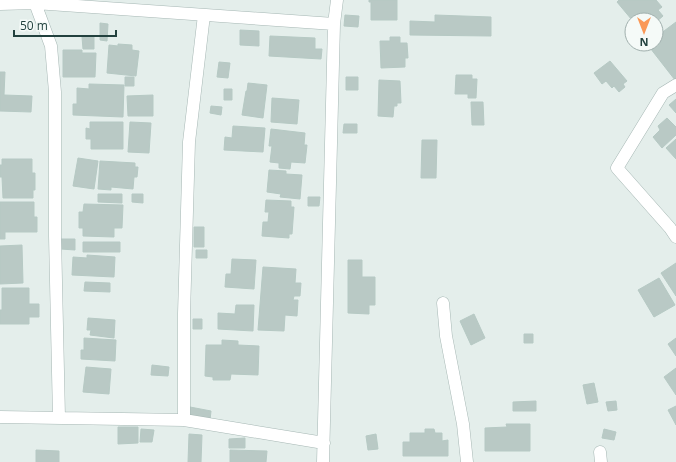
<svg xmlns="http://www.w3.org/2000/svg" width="676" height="462" viewBox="0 0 676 462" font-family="'Open Sans',sans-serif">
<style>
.building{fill:#b9c9c5;stroke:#b6c9c4}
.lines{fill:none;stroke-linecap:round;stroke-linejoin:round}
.street-casing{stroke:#a6b7b4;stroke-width:13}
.street{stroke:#fff;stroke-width:12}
</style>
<rect width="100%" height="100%" fill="#e4eeeb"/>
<path class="building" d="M369,0H397V20H371V2H369Z
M619,0H656L662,7L658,10L663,16L656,22V20H632L617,2Z
M345,15L359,16L358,27L344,26Z
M435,15L491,17V36L410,35V21L435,22Z
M676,22V79L675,80L647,44H656V37Z
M100,23L108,24L107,41L100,40Z
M240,30L259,31V46L240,45Z
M270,36L315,38V49H322L321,59L269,56Z
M82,37H94V49H83Z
M390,37H400V43H407L408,58H405V67L381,68L380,41H390Z
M118,44L132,45V50L139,51L136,76L107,73L109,45L118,46Z
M63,50H82V53H96L95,77H63Z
M610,61L627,81L623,84L625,87L619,92L614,86L612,88L606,81L602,84L594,73Z
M219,62L230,63L228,78L217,77Z
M0,72H5L4,95L32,96L31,112L0,111Z
M456,75H472V79H477L476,98H468V94H455Z
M125,77H134V86H125Z
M346,77H358V90H346Z
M379,80L400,81L401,103H397V106H394L393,117L378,116Z
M248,83L267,85L263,118L242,115L246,91H247Z
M89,84L124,85L123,117L73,115V104H77V88L89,89Z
M224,89H232V100H224Z
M153,95V116H128L127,96Z
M272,98L299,100L297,124L271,122Z
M676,99V113L669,105Z
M471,102H483L484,125H472Z
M211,106L222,107L221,115L210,113Z
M667,118L676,127V135L662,148L653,137L660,130L658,126Z
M90,122H123V149H91V139H86V128L90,129Z
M130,122L151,123L149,153L128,152Z
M344,124H357V133H343Z
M233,126L265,128L263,152L224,150L225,137L232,138Z
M271,129L305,133L304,145H307L305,163L291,162L290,169L279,168V163L270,162L272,146H269Z
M676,139V159L666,148Z
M422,140H437L436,178H421Z
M78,158L98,161L94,189L73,186Z
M2,159H32V173H35V190H33V198H3L2,177H0V165H2Z
M100,161L135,163V167H138L137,177H134L133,189L111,187V190L98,189Z
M269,170L286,171V174L302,175L300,199L280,197L281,194L267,192Z
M98,194H122V203L98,202Z
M132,194H143V203L132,202Z
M308,197H320L319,206H308Z
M266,200L291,201V207H294L292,234H289V238L262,236L263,222H268L269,212H265Z
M0,202H34V217H37V232H5V239H0Z
M84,204L123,205L122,228H114V237L83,236V228H79V212H83Z
M194,227H204V247H194Z
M61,239H75V250L61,249Z
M83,242H120V252H83Z
M22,245L23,283L0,284V246Z
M196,250H207V258H196Z
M87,255L115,257L114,277L72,275L73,257L87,258Z
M232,259L256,260L254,289L225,287L226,274H231Z
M348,260H362V277H375V305H369V314L348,313Z
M676,263V296L661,273Z
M263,267L296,269L295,283H301L300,296H294L293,300H298L297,316L285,315L284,331L258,330Z
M659,278L675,305L654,317L638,290Z
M85,282L110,283V292L84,291Z
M2,288H29V304H39V317H29V324H0V310H2Z
M236,305H254L253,331L218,329V313L235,314Z
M474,314L485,338L471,345L460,321Z
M88,318L115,320L114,338L90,335L91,330H87Z
M193,319H202V329H193Z
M524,334H533V343H524Z
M84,338L116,340L115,361L81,359V350H84Z
M676,338V356L668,344Z
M222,340L238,341V345L259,346L258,375L231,374L230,380H213V377L205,376L206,345H222Z
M152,365L169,367L168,376L151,375Z
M86,367L111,369L109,394L83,392Z
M676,368V395L664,377Z
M594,383L598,402L587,404L583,385Z
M536,401V411H513V402Z
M616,401L617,410L608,411L606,402Z
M676,406V425L668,410Z
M190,407L211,411L210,420L189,416Z
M506,424H530V451H485V428L507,427Z
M118,427H138V443L118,444Z
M141,429L154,430L152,442H140Z
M425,429H434L435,433H442V441L448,440V456H403V442H410V433H425Z
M604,429L616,432L614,440L602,438Z
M189,434L202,435L201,462H188Z
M376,434L378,449L368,450L366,436Z
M245,438V448H229V439Z
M36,450L59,451V462H36Z
M230,450L267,451L266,462H230Z"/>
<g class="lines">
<defs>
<path id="street" d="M35,0V3L51,46L55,92V236L59,417
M0,4L35,3L334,24
M676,85L663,93L617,168L670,228L676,237
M443,303L446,336L463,424L467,462
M0,417L184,420L324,443
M184,420V314L189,142L204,15
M600,452L601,462
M323,462L334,24L337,0"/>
</defs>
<use href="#street" class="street-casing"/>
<use href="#street" class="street"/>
</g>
<g transform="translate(644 32) rotate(180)"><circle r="19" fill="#f5faf8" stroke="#a1b0ae"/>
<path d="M0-3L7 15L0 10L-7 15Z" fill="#fa9857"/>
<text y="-6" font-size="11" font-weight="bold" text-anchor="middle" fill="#22413e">N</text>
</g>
<path d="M14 30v6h102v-6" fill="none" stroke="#22413e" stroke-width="2"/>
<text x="20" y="30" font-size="12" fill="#22413e" stroke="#f5faf8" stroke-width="3" paint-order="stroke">50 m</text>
</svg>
